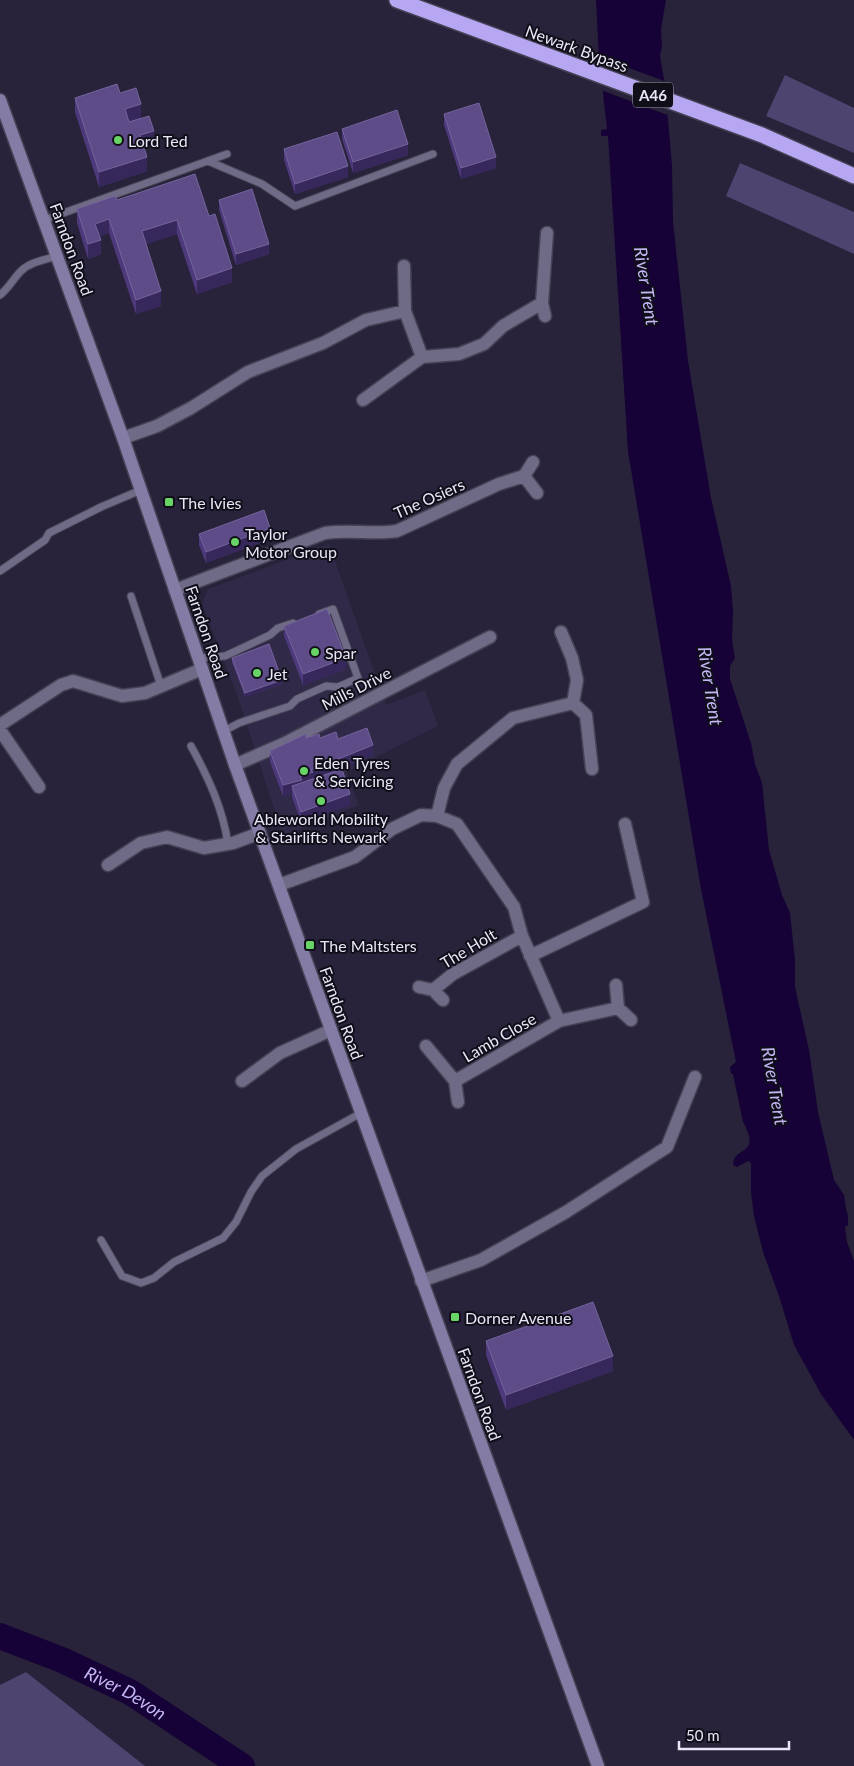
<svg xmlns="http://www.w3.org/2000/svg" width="854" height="1766" viewBox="0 0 854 1766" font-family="Lato,sans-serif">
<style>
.built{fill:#302947}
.green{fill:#4e4470}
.water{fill:#160236}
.pier{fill:#28233a}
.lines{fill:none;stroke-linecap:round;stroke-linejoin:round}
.river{stroke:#160236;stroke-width:26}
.lane-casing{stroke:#454154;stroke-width:9}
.street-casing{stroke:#454154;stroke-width:15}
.secondary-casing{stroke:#454154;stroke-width:15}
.highway-casing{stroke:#454154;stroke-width:18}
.lane{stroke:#6f6a85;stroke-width:7}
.street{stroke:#6f6a85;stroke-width:12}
.secondary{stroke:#857ca6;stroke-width:12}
.highway{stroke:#b7a7f3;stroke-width:15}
.wall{fill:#4d397c}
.shaded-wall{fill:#37285c}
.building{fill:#5e4c89;stroke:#73649b}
.poi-dot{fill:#68d465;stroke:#100e19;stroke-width:2}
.labels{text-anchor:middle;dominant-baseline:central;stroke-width:4;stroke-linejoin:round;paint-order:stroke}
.shield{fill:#100e19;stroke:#a8a6b4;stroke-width:1}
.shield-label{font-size:15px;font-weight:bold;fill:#e9e7f7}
.street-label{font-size:16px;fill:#e9e7f7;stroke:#100e19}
.poi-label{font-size:16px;fill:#e9e7f7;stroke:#100e19;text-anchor:start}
.water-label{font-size:18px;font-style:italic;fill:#c2b6f5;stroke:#100e19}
</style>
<rect width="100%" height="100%" fill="#28233a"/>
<path class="built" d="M329,544L386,705L425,690L438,726L346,772L359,805L283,836L239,701L202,603L208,589Z"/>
<path class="green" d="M785,75L854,108V153L766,116Z
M740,163L854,212V254L726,196Z
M26,1672L145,1766H0V1685Z"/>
<path class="water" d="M593,0H666L661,29L662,46L660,56L665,85L672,166L673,222L688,361L711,498L731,586L733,613L732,640L735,658L730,666V679L751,743L755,764L762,783L769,850L782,895L790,913L795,961V987L809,1050L818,1112L834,1180L844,1195L846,1209L848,1216V1225L845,1227L847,1242L854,1261V1440L821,1394L794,1345L779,1296L763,1252L754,1216L751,1192V1163L748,1161L737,1167L733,1165C734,1148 753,1154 749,1136C747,1131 746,1126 743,1122L733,1074H731L730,1067L736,1062L701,889L628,451L608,136H601V130L607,129L599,58L596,0Z"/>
<path class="pier" d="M596,56L667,82L670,116L601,90Z"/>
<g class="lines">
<path class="river" id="s1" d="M0,1636L62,1660L130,1692L242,1766"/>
<defs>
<path id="lane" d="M208,161L262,184L295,206L433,154
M44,220L227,154
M0,295C9,288 13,279 21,271C30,262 45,260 57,256
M0,571L45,540L49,533L101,507L141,490
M131,596L161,686
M199,658L225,656L270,635L278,628L293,623
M224,731L239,723L290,706L297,699L326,686L338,687L358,678L333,609L319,614
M191,746C208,777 223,809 228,844
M101,1240L122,1276L141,1283L154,1278L174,1262L223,1238L236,1222L251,1192L262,1176L296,1149L361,1113"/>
<path id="street" d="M404,266L405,311L422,357L459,354L484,344L503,326L542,303L545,316
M542,303L547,233
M363,400L422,357
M123,438L157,426L191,408L248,372L323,343L366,320L405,311
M524,476L537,493
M175,590L325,533C350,529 372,535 397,531L499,484L524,476L533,462
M573,703L586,715L592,769
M0,725L61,685L73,681L122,696L145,693L202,669
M0,730L39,787
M235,765L285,743L490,637
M437,816L444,788L457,764L513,718L573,703L577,680L572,658L561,632
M108,865L141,843L167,837L204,848L233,843L260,833
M279,885L355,857L392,829L421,815L437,816L457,824L514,907L522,936L559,1021
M530,956L643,902L625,824
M616,985L618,1008
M419,987L433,990L453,974L522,936
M433,990L443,1000
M426,1046L455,1081
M242,1081L280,1053L331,1030
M458,1102L455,1081L559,1021L618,1008L631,1020
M421,1281L481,1260L566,1212L667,1147L695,1077"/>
<path id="secondary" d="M0,100L123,438L235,765L598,1766"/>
<path id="highway" d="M397,0L762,135L854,176"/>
</defs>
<use href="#lane" class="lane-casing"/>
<use href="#street" class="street-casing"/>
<use href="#secondary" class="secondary-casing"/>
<use href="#highway" class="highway-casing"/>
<use href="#lane" class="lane"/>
<use href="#street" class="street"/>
<use href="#secondary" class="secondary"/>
<use href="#highway" class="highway"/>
</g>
<path class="wall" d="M120,93L141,118L154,145L144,148L147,171L99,187L75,112V98Z
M444,114L496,168L461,179L444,125Z
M342,129L408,155L353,173L342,139Z
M284,149L348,177L295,194L284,160Z
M117,200L209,216L232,282L197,294L177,234L146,244L161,306L136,314L109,233L99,236L101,254L88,259L77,223V209Z
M219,200L269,254L236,265L219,210Z
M199,534L270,539L206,563L199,545Z
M284,626L346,669L303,685L284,636Z
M232,658L282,684L245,697L232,662Z
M306,738L338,739L373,755L333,772L350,805L301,822L292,797V794L283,796L270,762V751Z
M486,1341L613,1371L506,1410L486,1355Z"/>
<path class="shaded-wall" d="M141,104V118L125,123V109Z
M154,131V145L140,149V135Z
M408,144V155L353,173V162Z
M147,157V171L99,187V172Z
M496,157V168L461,179V168Z
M348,166V177L295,194V184Z
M109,219V233L95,238V224Z
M177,220V234L142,246V231Z
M101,240V254L88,259V244Z
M269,244V254L236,265V254Z
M232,268V282L197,294V280Z
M161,291V306L136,314V300Z
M270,528V539L206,563V552Z
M346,658V669L303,685V674Z
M282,680V684L245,697V693Z
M373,745V755L313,781L292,786V794L283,796V785L311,770Z
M350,794V805L301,822V812Z
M613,1356V1371L506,1410V1395Z"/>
<path class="building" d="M117,84L120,93L136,88L141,104L125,109L129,122L149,116L154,131L140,135L147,157L99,172L75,98Z
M479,103L496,157L461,168L444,114Z
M397,110L408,144L353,162L342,129Z
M337,132L348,166L295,184L284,149Z
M195,174L209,216L215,214L232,268L197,280L177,220L142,231L161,291L136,300L109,219L95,224L101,240L88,244L77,209L115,196L117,200Z
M252,189L269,244L236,254L219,200Z
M264,510L270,528L206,552L199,534Z
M327,609L346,658L303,674L284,626Z
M269,644L282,680L245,693L232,658Z
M367,728L373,745L311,770L313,772L300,777L302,780L283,785L270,751L306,734V738L319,734L320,738L336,732L338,739Z
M342,769L350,794L301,812L292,786Z
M593,1302L613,1356L506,1395L486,1341Z"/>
<g class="poi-dot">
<circle cx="118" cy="140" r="5"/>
<rect x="164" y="497" width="10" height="10" rx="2.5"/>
<circle cx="235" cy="542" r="5"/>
<circle cx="315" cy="652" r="5"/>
<circle cx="257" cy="673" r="5"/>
<circle cx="304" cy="771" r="5"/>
<circle cx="321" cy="801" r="5"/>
<rect x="305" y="940" width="10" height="10" rx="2.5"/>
<rect x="450" y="1312" width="10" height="10" rx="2.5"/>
</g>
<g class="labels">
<rect class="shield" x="633" y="82.5" width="40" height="25" rx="4"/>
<g class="shield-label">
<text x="653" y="95">A46</text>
</g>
<g class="street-label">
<text transform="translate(577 48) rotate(20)">Newark Bypass</text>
<text transform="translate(72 249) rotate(70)">Farndon Road</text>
<text transform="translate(429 498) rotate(-24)">The Osiers</text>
<text transform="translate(207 632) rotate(71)">Farndon Road</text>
<text transform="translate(356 688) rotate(-27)">Mills Drive</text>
<text transform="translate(468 948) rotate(-31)">The Holt</text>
<text transform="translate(342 1013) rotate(70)">Farndon Road</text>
<text transform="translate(499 1037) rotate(-30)">Lamb Close</text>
<text transform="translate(480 1394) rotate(70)">Farndon Road</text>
</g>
<g class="poi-label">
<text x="128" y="140">Lord Ted</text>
<text x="179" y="502">The Ivies</text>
<text x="245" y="533">Taylor<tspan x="245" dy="18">Motor Group</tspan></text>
<text x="325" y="652">Spar</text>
<text x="267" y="673">Jet</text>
<text x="314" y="762">Eden Tyres<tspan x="314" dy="18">&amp; Servicing</tspan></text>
<text x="321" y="818" text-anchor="middle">Ableworld Mobility<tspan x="321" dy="18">&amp; Stairlifts Newark</tspan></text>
<text x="320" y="945">The Maltsters</text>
<text x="465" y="1317">Dorner Avenue</text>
</g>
<g class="water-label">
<text transform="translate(647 286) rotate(81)">River Trent</text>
<text transform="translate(711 686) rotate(81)">River Trent</text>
<text transform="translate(775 1086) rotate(80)">River Trent</text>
<text stroke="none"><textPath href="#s1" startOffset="138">River Devon</textPath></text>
</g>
</g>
<path d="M679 1741v8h110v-8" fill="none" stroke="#e9e7f7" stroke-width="2.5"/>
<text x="686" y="1741" font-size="15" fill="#e9e7f7" stroke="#100e19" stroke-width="4" paint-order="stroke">50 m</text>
</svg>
